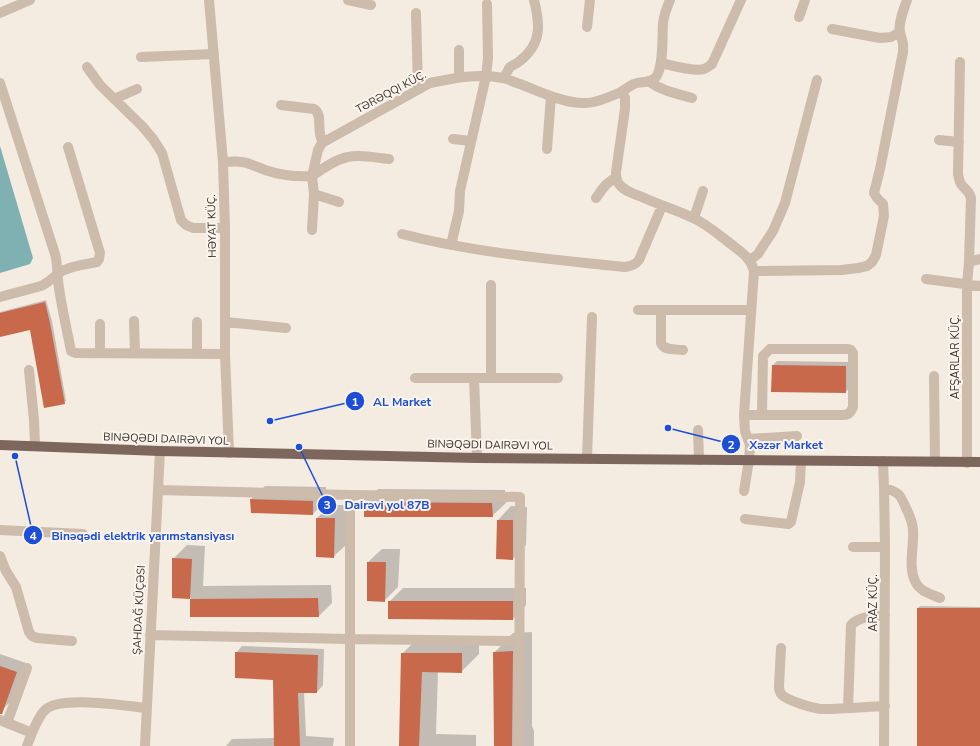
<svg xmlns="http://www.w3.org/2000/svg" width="980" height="746" viewBox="0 0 980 746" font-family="'Nunito Sans',sans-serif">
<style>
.water{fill:#7fb0b2}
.shadow{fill:#0003}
.building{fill:#c8694b}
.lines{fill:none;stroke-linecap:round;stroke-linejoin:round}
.minor{stroke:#cdbbac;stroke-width:10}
.major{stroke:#7d675c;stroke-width:10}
.labels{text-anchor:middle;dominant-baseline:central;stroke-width:4;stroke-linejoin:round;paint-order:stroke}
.street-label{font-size:11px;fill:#3b302b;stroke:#fbf5ee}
.leader{fill:none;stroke:#1d4ed8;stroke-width:1.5}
.callout-dot{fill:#1d4ed8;stroke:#fbf5ee;stroke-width:1.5}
.mark-label{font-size:12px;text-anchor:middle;font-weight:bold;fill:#fff}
.callout-label{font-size:12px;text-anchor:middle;font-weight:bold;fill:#1d4ed8;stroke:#fbf5ee;stroke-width:4;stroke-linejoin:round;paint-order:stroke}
</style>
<rect width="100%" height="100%" fill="#f4ebe1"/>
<path class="water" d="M0,146L33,258L30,264L0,273Z"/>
<path class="shadow" d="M46,300L52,321L66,401L64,403L31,328L0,336V312Z
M777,361L850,362V388L845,392L773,365Z
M265,486L326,487V500L313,514L251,499Z
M378,489L505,490L506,503L492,516L365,502Z
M331,505H348L347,544L333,557L317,518Z
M511,506L527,507L526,545L513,559L497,558L498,520Z
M187,545L205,546L203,586L331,585L332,603L319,616H191V598L173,597V559Z
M382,549H400L398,587L384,601L368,562Z
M403,588H526V605L513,619L389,602Z
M920,606L980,607V746H918V608Z
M532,632V726L534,731V746H495L494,653L513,633Z
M420,636H479V654L461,672L438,671L436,734L476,735V746H400L402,654Z
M242,646L324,649L323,685L317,692H304L306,736L334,738L333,746H226L232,739L275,738L274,679L236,653Z
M0,654L26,663L13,699L4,708L0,706Z"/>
<path class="building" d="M45,302L50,323L65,404L44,408L30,330L0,337V313Z
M772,365L846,366V393L771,392Z
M250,499L313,501V515L251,513Z
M364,502L492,503L493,517H364Z
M316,518H335L334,558L316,557Z
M497,520H513V560L496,559Z
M172,558L192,559L190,599L172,598Z
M367,562H386L385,602L367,601Z
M318,598L319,617H190V599Z
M388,601H513V620L388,619Z
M917,608H980V746H917Z
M513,651L512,746H494L493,652Z
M235,652L318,655L317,693H298L300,746H274L273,680L235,678Z
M401,653H462V673L422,672L419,746H399Z
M0,666L17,672L2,714H0Z"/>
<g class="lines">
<path class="minor" d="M209,0L223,162L225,228V354L229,453
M348,0L371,5
M0,13L30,0
M416,13L418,89
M799,17L805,0
M587,27L590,0
M832,29L880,38L891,37L900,32
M459,50V77
M141,57L214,54
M960,62L958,174C959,178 959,181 961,184C965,190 969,190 971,198L969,262
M661,63C671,65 694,72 704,69C707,68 709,66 712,64L741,0
M87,67L100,85L142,126L153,139L162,153L181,220L186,225L193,228H225
M503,78C506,75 508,70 510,67C513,65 518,63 521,60C542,43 540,24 534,0
M650,82C662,91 678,94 692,98
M0,83L55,254C58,265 57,277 59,288C62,309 67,330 71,351L73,352L76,353L225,354
M622,91L625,98V109L616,172C616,177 616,180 619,184C624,191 634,194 642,197C659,205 677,210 693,218C707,224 719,235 731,244C741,252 751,258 754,271L744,415L745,431L750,445L749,460L744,491
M114,99L137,89
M281,105L314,109C322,114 318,125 320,133C320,136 322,140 322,143
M453,139L471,141
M939,140L959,142
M547,149L551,96
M223,162C229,162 236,161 242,162C250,163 257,167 265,170C280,175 297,177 312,176L318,150L322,143L430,83C454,78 478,73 503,78C507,79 512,81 517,83C537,90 562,103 583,103C593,104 612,96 621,92C625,90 629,86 634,84C641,81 650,84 656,77C664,66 662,37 663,23C664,15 667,7 670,0
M314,194L339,202
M596,198C602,190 606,182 616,178
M694,218L703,191
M312,230L314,194L312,176C322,169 336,159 348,157C361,154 376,158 389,159
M402,234C475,253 550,259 625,267C631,266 635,265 639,260L662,206
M451,245L459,211L460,191L486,76L488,58L487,4
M750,260L758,254L763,246L773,231L785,203L817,80
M754,271L841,270L858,268L867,266L872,262L876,255L884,216L883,204L877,198L874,193L880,169L903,52C904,41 902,42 900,32C898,23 904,9 907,0
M926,279L980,286
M0,297L41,286C50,282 55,275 62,271C71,266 87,264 97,262L99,259L100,253L68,147
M638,310H751
M661,311V343C664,351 675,349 683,350
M134,321L135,353
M225,322L286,328
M100,324V353
M197,354V322
M29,370L34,420L35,446
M934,376L935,462
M415,378H558
M474,378L477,458
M491,378V285
M744,415H842C848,415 850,414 853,407V353L851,350L848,349H770L763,356L762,415
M698,430L699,460
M749,439L797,436
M587,458L592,317
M883,461L884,488L885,547L884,746
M967,463V285L969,262L980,259
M884,488C899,492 900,494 906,508C909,514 913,524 913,531C914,547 908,566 915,581C919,591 930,594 940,598
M158,490L350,495L520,497L519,746
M745,519L788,524L791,522L800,482L801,461
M0,530L83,534
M853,547H885
M0,556L6,571L16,587L29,632L32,636L37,638L72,641
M150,635L349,639L520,641
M781,648L779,686C779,689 779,692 782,695C789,701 814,709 823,709C843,709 864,707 885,706
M848,708L851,625C859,616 873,617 885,615
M0,720L32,733
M7,723L27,668
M27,746C31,735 37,718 45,710C60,695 125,706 146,708
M145,746L160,451
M350,746V495"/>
<path class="major" d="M0,445L160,451L477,458L980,462"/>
</g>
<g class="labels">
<g class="street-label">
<text transform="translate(391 92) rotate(-28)">TƏRƏQQI KÜÇ.</text>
<text transform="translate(212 226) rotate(-91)">HƏYAT KÜÇ.</text>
<text transform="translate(955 357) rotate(-90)">AFŞARLAR KÜÇ.</text>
<text transform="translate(166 439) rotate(2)">BINƏQƏDI DAIRƏVI YOL</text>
<text transform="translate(490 445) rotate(1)">BINƏQƏDI DAIRƏVI YOL</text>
<text transform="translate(873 603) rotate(-90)">ARAZ KÜÇ.</text>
<text transform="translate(139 610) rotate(-87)">ŞAHDAĞ KÜÇƏSI</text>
</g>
</g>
<path class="leader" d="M270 421L355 401M668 428L731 444M299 447L327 505M15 456L33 535"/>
<g class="callout-dot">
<circle cx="270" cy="421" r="4"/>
<circle cx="668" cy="428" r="4"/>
<circle cx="299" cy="447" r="4"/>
<circle cx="15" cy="456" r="4"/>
<circle cx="355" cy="401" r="10"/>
<circle cx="731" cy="444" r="10"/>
<circle cx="327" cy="505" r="10"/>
<circle cx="33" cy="535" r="10"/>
</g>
<g class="mark-label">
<text x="355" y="406">1</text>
<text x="731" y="449">2</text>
<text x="327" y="509">3</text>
<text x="33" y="540">4</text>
</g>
<g class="callout-label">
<text x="402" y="406">AL Market</text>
<text x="786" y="449">Xəzər Market</text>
<text x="387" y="509">Dairəvi yol 87B</text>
<text x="143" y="540">Binəqədi elektrik yarımstansiyası</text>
</g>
</svg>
